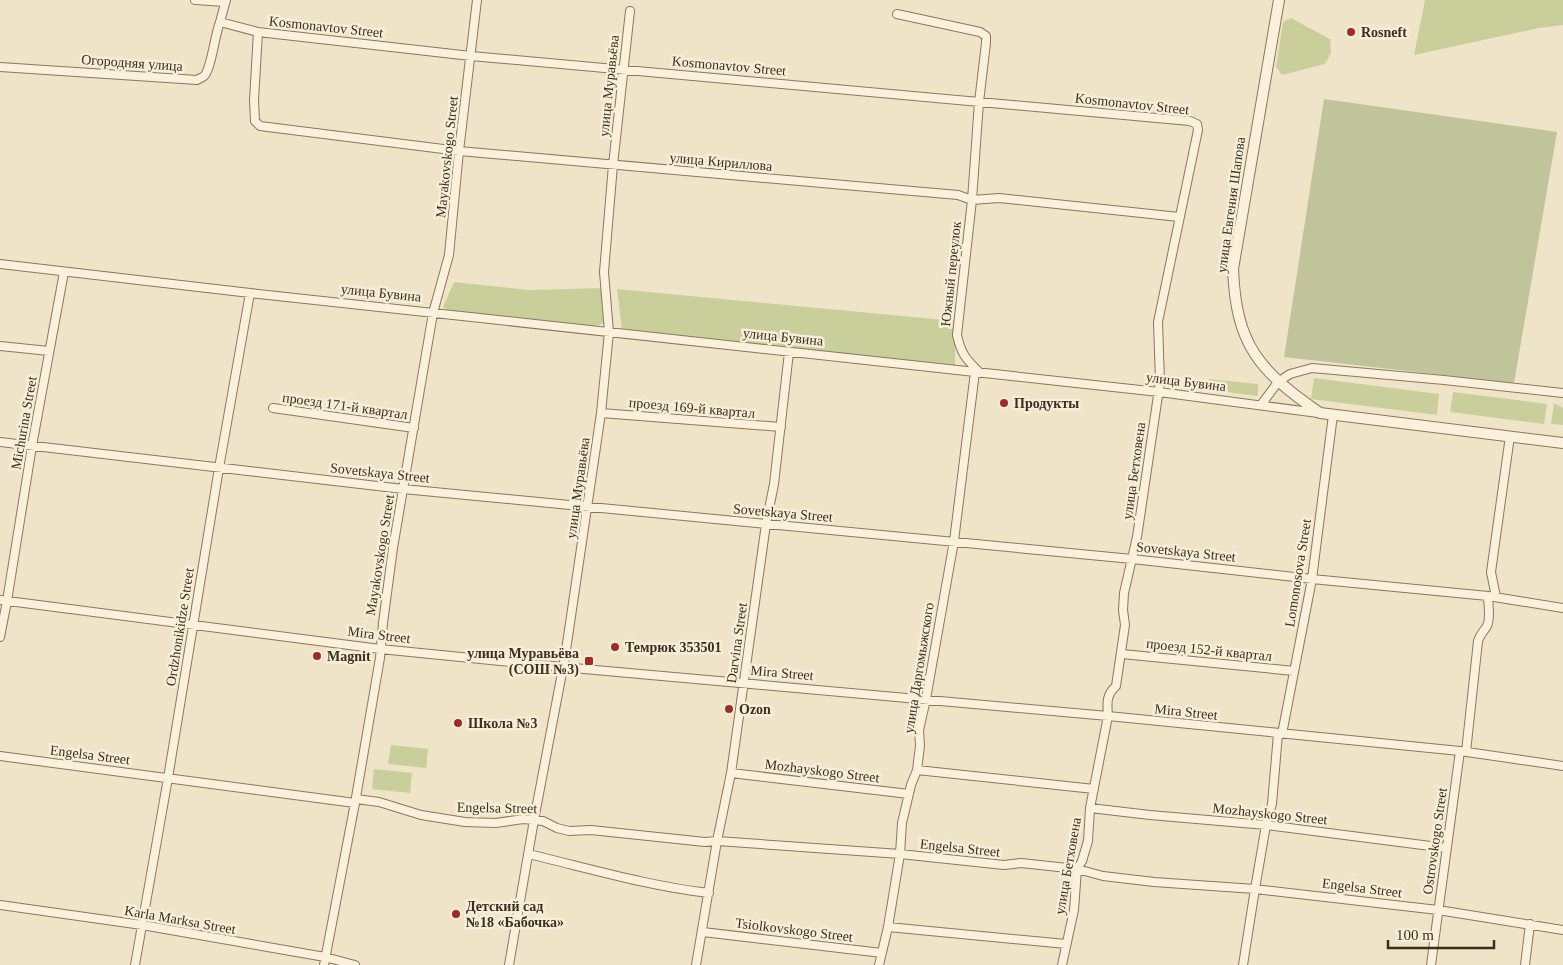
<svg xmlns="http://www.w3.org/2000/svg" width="1563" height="965" viewBox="0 0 1563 965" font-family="'Times New Roman',serif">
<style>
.green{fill:#c9cf9b}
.cemetery{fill:#bfc49a}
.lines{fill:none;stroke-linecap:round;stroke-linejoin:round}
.minor-casing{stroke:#8d765c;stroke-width:10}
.tertiary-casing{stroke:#8d765c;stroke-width:12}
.minor{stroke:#faf1dc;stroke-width:8}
.tertiary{stroke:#faf1dc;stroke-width:10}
.poi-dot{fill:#9e2a2b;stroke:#f7eed8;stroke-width:2}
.labels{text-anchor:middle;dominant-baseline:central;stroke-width:5;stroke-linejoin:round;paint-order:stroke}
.street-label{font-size:14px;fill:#3d2e20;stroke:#f7eed8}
.poi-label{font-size:14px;font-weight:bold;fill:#3d2e20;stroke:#f7eed8;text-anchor:start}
</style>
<rect width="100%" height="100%" fill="#f0e4c8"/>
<path class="green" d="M1425,0H1563V25L1539,28L1414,55Z
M1291,18L1330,39L1331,53L1325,64L1282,75L1276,67L1283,22Z
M454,282L529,290L604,288L606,322L597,326L451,311L443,307Z
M617,289L955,321V365L622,330Z
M1314,378L1439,394L1437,415L1311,399Z
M1208,379L1258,384V396L1219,391Z
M1453,392L1547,404L1544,424L1450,412Z
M1554,403L1563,408V425L1551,424Z
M391,745L428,749L426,768L388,764Z
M374,769L412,773L410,793L372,789Z"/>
<path class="cemetery" d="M1324,99L1557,132L1514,383L1284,357Z"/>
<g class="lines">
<defs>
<path id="minor" d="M195,0L225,2
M226,0L220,22L258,32L254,100L255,121L260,126L459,151L958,195L972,200L999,198L1179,217
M897,14L980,32L986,36V43L979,102L972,200L957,335C961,354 966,359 980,373
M258,32L471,56L1190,121L1197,124L1198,130L1158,322L1160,382L1137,537L1124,593L1123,610L1125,625L1116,686C1106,695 1107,703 1108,716L1090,808L1088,841L1082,861L1077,869L1074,910L1062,965
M0,67L197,80C200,78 202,78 204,76C211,70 215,34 220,22
M0,264L250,293L1159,392L1318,413
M0,346L49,351
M1261,405L1278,382L1290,374L1312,368L1444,380L1563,393
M273,408L414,428
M601,413L781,427
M0,442L403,489L1132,559L1312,579L1488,596L1563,608
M1496,597L1491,572L1510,436
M0,600L380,649L562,667L1108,716L1460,751L1563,766
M0,637L7,601L32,446L64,272
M1122,654L1294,671
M1282,734L1312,579L1333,415
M1466,752L1478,641C1481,632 1483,633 1487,626C1491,618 1488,605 1488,596
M0,756L355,803
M917,770L1094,789
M731,773L909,794
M356,799L379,802L421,815L465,822L496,823L523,819L543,821L557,828L569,831L591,830L705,842L717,841L900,854L1004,865L1021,863L1077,869L1103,876L1154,882L1255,889L1438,910L1563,930
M1090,808L1150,815L1266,825L1446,848
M528,854C588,868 648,886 709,893
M0,905L142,925L325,957L355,965
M888,927L1066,944
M703,932L882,953
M135,965L168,778L219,468L250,293
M324,965L355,803L380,658L383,623L393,548L433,313L449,255L459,151L477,0
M509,965L534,820L565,657L601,413L609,332L604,272L613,165L630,11
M696,965L717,841L731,773L766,524L774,484L789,352
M879,965L888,927L900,854L902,823L911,785L917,770L920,746L919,730L926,699L954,541L975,372
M1243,965L1255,889L1266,825L1272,804L1278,734
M1431,965L1460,751
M1525,965L1530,924"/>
<path id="tertiary" d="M1279,0L1233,269C1236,345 1259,371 1320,413L1563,443"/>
</defs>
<use href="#minor" class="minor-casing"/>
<use href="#tertiary" class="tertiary-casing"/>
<use href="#minor" class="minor"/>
<use href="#tertiary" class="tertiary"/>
</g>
<g class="poi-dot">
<circle cx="1351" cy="32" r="5"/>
<circle cx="1004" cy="403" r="5"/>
<circle cx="615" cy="647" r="5"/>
<circle cx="317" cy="656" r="5"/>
<rect x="584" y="656" width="10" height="10" rx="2.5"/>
<circle cx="729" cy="709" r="5"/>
<circle cx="458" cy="723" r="5"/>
<circle cx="456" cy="914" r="5"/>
</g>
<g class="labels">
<g class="street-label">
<text transform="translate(326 27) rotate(6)">Kosmonavtov Street</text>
<text transform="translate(132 63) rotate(4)">Огородняя улица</text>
<text transform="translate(729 66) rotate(5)">Kosmonavtov Street</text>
<text transform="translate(609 86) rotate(-84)">улица Муравьёва</text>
<text transform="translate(1132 104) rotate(6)">Kosmonavtov Street</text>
<text transform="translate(447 157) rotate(-84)">Mayakovskogo Street</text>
<text transform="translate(721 162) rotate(5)">улица Кириллова</text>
<text transform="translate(1231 205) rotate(-82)">улица Евгения Шапова</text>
<text transform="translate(951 274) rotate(-84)">Южный переулок</text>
<text transform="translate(381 293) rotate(6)">улица Бувина</text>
<text transform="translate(783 337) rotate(6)">улица Бувина</text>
<text transform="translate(1186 382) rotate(7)">улица Бувина</text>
<text transform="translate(345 406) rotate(8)">проезд 171-й квартал</text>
<text transform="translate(692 408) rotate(5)">проезд 169-й квартал</text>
<text transform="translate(24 423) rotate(-80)">Michurina Street</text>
<text transform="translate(1134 471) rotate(-82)">улица Бетховена</text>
<text transform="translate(380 473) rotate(6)">Sovetskaya Street</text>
<text transform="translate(578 488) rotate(-82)">улица Муравьёва</text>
<text transform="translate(783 513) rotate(5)">Sovetskaya Street</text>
<text transform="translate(1186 552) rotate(6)">Sovetskaya Street</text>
<text transform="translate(380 555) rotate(-81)">Mayakovskogo Street</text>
<text transform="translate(1298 573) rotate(-81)">Lomonosova Street</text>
<text transform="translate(180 627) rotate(-81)">Ordzhonikidze Street</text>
<text transform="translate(379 635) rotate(7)">Mira Street</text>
<text transform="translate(737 643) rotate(-82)">Darvina Street</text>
<text transform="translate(1209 650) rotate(6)">проезд 152-й квартал</text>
<text transform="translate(919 668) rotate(-81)">улица Даргомыжского</text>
<text transform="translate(782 673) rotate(5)">Mira Street</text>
<text transform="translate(1186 712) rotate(6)">Mira Street</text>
<text transform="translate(90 755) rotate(7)">Engelsa Street</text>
<text transform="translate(822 771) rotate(7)">Mozhayskogo Street</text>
<text transform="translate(497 808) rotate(1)">Engelsa Street</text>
<text transform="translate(1270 814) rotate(6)">Mozhayskogo Street</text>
<text transform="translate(1435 841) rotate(-82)">Ostrovskogo Street</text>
<text transform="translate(960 848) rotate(6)">Engelsa Street</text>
<text transform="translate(1068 866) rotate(-80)">улица Бетховена</text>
<text transform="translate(1362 888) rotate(7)">Engelsa Street</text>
<text transform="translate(180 920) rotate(10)">Karla Marksa Street</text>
<text transform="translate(794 930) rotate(7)">Tsiolkovskogo Street</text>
</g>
<g class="poi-label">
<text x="1361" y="32">Rosneft</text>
<text x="1014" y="403">Продукты</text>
<text x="625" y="647">Темрюк 353501</text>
<text x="579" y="653" text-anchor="end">улица Муравьёва<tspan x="579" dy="16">(СОШ №3)</tspan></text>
<text x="327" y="656">Magnit</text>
<text x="739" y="709">Ozon</text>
<text x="468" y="723">Школа №3</text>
<text x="466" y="906">Детский сад<tspan x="466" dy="16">№18 «Бабочка»</tspan></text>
</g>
</g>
<path d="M1388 940v8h106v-8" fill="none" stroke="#3d2e20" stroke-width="2.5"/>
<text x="1396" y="940" font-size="15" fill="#3d2e20" stroke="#f7eed8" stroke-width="4" paint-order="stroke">100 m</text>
</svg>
